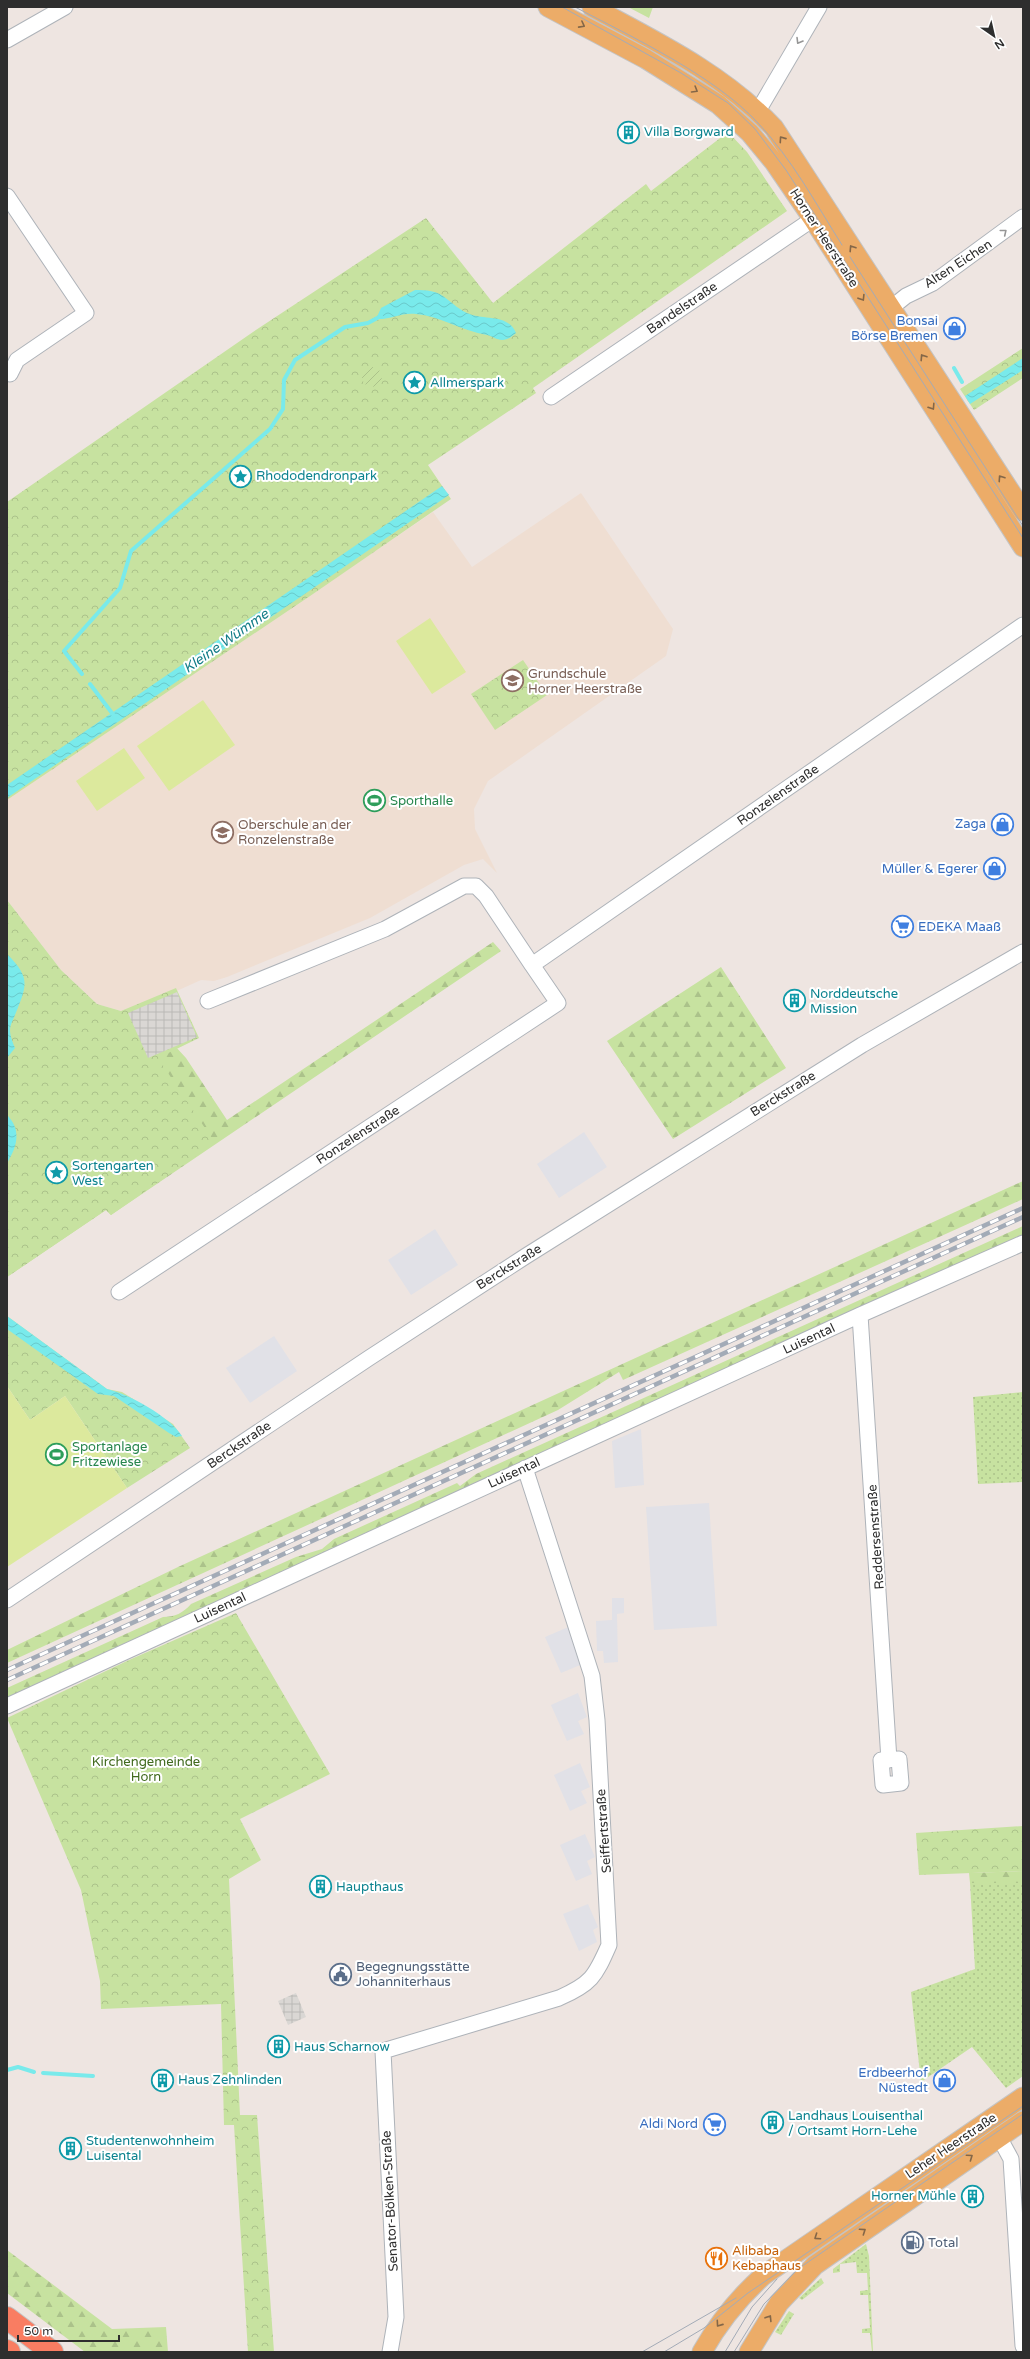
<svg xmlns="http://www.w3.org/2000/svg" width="1030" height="2359" viewBox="0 0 1030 2359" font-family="'Varela Round',sans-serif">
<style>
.industrial{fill:#e1e1e7}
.education{fill:#efded2}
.grass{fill:url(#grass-dots)}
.forest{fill:url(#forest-firs)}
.park{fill:url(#park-crowns)}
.garden{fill:url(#garden-furrows)}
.pitch{fill:#dce99d}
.plaza{fill:url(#plaza-grid)}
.water{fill:url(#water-waves)}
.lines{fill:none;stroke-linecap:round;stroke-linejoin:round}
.stream{stroke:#79eaeb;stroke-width:4}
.minor-casing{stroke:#aeb3b9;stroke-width:17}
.major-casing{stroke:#c4c4c4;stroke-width:21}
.highway-casing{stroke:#c4c4c4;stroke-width:24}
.minor{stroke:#fff;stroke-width:15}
.major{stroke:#ecac68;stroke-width:19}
.highway{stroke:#f97d62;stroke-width:22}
.tram{stroke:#a3abb7;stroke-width:1}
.rail-casing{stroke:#a3abb7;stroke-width:4.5}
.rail{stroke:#fff;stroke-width:3;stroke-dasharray:9;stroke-linecap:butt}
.oneway{stroke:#846748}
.oneway2{stroke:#969696}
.labels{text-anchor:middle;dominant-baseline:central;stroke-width:4;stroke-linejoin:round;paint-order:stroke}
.culture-label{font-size:13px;fill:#0d838f;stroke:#fff;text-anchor:start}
.street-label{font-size:13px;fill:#2e2e2e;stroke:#fff}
.shop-label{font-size:13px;fill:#366cbe;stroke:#fff;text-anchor:end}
.education-label{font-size:13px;fill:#785e54;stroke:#fff;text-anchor:start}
.leisure-label{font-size:13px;fill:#27864d;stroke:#fff;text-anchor:start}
.park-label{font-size:13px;fill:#416a1e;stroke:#fff}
.service-label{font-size:13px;fill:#4e5e75;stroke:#fff;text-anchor:start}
.food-label{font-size:13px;fill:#c56008;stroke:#fff;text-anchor:start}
.water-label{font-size:14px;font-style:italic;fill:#137d88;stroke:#fff}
</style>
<defs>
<pattern id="grass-dots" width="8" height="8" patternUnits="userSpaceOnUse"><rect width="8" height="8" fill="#c7e2a0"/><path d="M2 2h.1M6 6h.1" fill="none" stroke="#abc28a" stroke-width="1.8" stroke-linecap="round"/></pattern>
<pattern id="forest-firs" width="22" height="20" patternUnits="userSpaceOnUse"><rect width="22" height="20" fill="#c7e2a0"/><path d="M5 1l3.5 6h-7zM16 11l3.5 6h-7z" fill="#abc28a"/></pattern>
<pattern id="park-crowns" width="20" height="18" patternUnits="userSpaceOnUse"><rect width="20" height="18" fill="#c7e2a0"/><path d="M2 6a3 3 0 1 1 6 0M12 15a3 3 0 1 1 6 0" fill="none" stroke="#abc28a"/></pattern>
<pattern id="garden-furrows" width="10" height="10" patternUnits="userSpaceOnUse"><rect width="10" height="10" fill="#c7e2a0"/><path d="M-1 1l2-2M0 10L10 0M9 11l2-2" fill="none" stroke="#abc28a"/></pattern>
<pattern id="plaza-grid" width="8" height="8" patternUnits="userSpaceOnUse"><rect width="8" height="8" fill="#dad7d4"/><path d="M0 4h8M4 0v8" fill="none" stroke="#bbb9b6"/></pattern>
<pattern id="water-waves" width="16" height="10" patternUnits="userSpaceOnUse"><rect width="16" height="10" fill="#79eaeb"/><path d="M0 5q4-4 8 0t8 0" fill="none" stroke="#69c9ca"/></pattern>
</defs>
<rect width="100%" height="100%" fill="#eee5e1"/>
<path class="industrial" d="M584,1132L607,1167L559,1198L537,1164Z
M435,1229L458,1265L411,1295L388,1260Z
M274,1336L297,1371L250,1403L226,1368Z
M641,1429L644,1485L615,1488L612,1441Z
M709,1503L717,1626L654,1630L646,1507Z
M612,1598H624V1613L617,1614L618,1662L604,1663L603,1651H597L596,1621L612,1620Z
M573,1625L585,1663L561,1673L545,1637Z
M578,1693L587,1717L578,1721L584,1734L567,1741L551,1705Z
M580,1763L590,1787L581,1791L587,1803L570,1811L554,1775Z
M585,1834L595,1857L587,1861L592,1874L576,1881L560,1845Z
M588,1904L598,1927L593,1930L597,1942L579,1951L563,1914Z"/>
<path class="education" d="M581,493L673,629L666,656L488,781L474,809L475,829L497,873L483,859L464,865L370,918L227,977L214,981L201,980L128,1013L97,1004L61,970L7,900V800L433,512L472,567Z"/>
<path class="grass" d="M1023,1392V1482L978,1484L973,1397Z
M970,1883H1023V2076L1006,2088L972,2047L921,2082L911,1992L975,1969Z
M866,2244L869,2256L873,2352H872L870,2333H862V2329L870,2328L868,2295H860V2291L868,2290L867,2273H857L856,2262L840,2264V2272L833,2273V2269Z
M821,2278L824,2283L802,2300L799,2298Z
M789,2311L794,2314L781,2335L775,2332Z"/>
<path class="forest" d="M493,942L501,951L111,1215L106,1210L7,1277L148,1058L175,1046L186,1058L227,1120Z
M721,967L786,1068L673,1139L607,1041Z
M1023,1181V1199L623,1380L619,1372L558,1410L7,1663V1650L178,1567Z
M1023,1226V1236L7,1699V1688L163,1617C175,1617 183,1613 191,1604L296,1557L322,1549L334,1539L457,1483L460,1486L476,1474Z
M1023,1871V1883H970L969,1873Z
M7,2250L112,2329L166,2327L168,2352H85L7,2293Z"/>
<path class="park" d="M628,7H653L649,18Z
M728,132L747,152L787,211L533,388L536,393L428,465L451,499L313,594L7,800V502L253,332L426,218L493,303L646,184L651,191Z
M1023,348V378L974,410L960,389Z
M523,660L547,695L495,730L471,694Z
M7,900L61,970L97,1004L121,1011L176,988L199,1038L158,1058L215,1143L111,1215L106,1210L7,1277Z
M7,1316L107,1389L122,1392L173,1424L190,1448L127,1488L65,1396L30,1420L7,1386Z
M236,1613L330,1774L240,1819L261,1860L229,1879L240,2115H257L274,2352H248L234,2125H224L221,2004L101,2009L100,1981L81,1890L7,1718L129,1660Z
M1023,1826V1871L919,1875L916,1833Z"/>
<path class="garden" d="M362 377a10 10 0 1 1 20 0a10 10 0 1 1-20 0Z"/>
<path class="pitch" d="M430,618L466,672L432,694L396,641Z
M203,700L235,745L169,791L137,746Z
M124,748L145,778L97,811L76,781Z
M7,1386L30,1420L65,1396L127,1488L7,1567Z"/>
<path class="plaza" d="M177,992L197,1037L148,1058L128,1013Z
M296,1993L306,2017L288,2025L278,2001Z"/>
<path class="water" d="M415,290C446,289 444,301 467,313C484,321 508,313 516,333C511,337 508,340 502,340C497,340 492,336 487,335C462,331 440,316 416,314C402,312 390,320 376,319L381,308Z
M1023,358V370L970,404L965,396Z
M442,486L449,495L7,798V785Z
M7,954C31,978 27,985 15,1015C13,1020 10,1025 10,1030C10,1036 13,1043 15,1048L7,1058Z
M7,1115C22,1130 17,1147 7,1163Z
M7,1316L107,1389C129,1394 170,1417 182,1436L176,1437L169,1433L114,1396L98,1394L7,1329Z"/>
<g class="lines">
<path class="stream" d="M954,368L962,382
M82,674L64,651L120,588L131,551L270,429L283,409L284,380L295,360L345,327L368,323L381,316
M90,684L115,717
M7,2070L18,2067L34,2072
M43,2073L93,2076"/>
<defs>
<path id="minor" d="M7,40L65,7
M758,111L819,7
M7,196L86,313L17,360L10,374
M891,308L906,296L933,283L1023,217
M551,397L813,219
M208,1001L385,929L464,886H476L486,896L532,965
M119,1292L558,1003L532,965L1023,625
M860,1315L889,1760
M7,1600L369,1358L526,1256L862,1045L1023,952
M7,1706L860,1315L1023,1243
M899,1759L901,1783L883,1785L881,1760Z
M999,2137L1011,2159L1023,2346
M390,2352L396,2317L383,2051L559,1998C591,1984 595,1977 609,1945L597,1720L592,1676L525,1468"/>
<path id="major" d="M548,7L646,59L718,104L750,133L774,162L813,219L1023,547
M592,7C655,41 724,74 774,128L1023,511
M702,2352C719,2322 738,2298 764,2275L1023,2097
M749,2352L779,2303L815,2265L1023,2121"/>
<path id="highway" d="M7,2318L52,2352
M7,2351L9,2352"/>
</defs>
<use href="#minor" class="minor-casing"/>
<use href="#major" class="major-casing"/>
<use href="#highway" class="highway-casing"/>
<use href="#minor" class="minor"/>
<use href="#major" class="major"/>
<use href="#highway" class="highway"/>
<path class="tram" d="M562,7L681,73L728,103L755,129L786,170L1023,538
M575,7C632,37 715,76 758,123C792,159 816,204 842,245
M850,257L1023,526
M642,2352L736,2298
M664,2352L704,2328L748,2293L1023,2106
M725,2352L752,2307L777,2279
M734,2352L764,2304L798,2269L1023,2114"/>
<defs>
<path id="rail" d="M7,1670L1023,1208
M7,1680L1023,1217"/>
</defs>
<use href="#rail" class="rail-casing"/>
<use href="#rail" class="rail"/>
</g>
<defs><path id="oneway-chevron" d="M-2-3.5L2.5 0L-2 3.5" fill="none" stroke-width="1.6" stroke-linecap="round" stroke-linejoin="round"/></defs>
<g class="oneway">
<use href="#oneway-chevron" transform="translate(582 25) rotate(28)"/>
<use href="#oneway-chevron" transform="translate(695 90) rotate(31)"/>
<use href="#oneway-chevron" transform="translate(782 139) rotate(-125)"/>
<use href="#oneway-chevron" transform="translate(852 248) rotate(-123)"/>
<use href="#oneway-chevron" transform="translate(862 298) rotate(58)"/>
<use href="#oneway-chevron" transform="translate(923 357) rotate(-123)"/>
<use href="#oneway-chevron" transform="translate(932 407) rotate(57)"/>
<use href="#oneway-chevron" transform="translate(1001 478) rotate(-124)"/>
<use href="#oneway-chevron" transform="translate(970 2157) rotate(-35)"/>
<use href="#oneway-chevron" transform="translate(863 2231) rotate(-34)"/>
<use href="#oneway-chevron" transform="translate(817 2237) rotate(146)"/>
<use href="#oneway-chevron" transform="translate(769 2318) rotate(-58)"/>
<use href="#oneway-chevron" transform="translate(719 2324) rotate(125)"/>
</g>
<g class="oneway2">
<use href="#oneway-chevron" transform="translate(799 41) rotate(121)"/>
<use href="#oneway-chevron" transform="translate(1004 232) rotate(-39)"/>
</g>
<defs>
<symbol id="building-ring" viewBox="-11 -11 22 22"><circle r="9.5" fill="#fff" stroke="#0f9aa8" stroke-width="1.5"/><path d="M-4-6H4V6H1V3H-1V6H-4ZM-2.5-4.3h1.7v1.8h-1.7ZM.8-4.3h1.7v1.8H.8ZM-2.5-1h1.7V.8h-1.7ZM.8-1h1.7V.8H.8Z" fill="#0f9aa8"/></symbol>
<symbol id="shop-ring" viewBox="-11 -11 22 22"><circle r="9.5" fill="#fff" stroke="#3f7fe0" stroke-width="1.5"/><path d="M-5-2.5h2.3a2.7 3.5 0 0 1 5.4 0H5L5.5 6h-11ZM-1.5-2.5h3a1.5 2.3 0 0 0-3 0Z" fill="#3f7fe0"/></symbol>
<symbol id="sight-ring" viewBox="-11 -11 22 22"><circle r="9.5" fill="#fff" stroke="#0f9aa8" stroke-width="1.5"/><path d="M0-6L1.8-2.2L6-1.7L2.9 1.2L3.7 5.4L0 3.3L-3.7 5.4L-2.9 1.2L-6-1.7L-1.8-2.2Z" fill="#0f9aa8"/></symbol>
<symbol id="school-ring" viewBox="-11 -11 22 22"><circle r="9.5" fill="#fff" stroke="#8d6e63" stroke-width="1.5"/><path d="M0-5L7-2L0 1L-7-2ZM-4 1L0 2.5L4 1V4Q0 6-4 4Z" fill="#8d6e63"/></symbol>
<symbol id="stadium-ring" viewBox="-11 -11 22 22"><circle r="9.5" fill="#fff" stroke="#2e9e5b" stroke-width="1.5"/><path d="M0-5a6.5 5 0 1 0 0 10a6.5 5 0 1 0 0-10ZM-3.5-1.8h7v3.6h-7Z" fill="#2e9e5b"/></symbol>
<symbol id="supermarket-ring" viewBox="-11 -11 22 22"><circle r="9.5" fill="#fff" stroke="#3f7fe0" stroke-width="1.5"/><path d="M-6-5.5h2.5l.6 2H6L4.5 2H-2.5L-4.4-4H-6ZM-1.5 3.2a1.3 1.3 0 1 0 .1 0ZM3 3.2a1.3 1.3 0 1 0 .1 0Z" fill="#3f7fe0"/></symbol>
<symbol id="civic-ring" viewBox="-11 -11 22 22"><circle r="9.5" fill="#fff" stroke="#5c6f8a" stroke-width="1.5"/><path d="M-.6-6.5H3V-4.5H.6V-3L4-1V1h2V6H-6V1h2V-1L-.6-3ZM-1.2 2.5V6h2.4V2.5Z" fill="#5c6f8a"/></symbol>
<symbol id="fuel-ring" viewBox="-11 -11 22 22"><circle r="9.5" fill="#fff" stroke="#5c6f8a" stroke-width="1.5"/><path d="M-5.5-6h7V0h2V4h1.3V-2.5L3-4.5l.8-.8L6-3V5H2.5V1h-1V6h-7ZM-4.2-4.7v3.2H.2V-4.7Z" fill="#5c6f8a"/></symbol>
<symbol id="restaurant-ring" viewBox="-11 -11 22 22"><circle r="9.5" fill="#fff" stroke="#e8710a" stroke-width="1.5"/><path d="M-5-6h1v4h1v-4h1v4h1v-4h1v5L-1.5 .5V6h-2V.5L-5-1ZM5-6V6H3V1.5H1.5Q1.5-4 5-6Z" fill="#e8710a"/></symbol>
</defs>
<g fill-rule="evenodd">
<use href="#building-ring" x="616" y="120" width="25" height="25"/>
<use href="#shop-ring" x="942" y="316" width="25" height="25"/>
<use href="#sight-ring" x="402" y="370" width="25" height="25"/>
<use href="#sight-ring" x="228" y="464" width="25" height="25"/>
<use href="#school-ring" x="500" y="668" width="25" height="25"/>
<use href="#stadium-ring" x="362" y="788" width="25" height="25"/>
<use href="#shop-ring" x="990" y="812" width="25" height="25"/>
<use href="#school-ring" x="210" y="820" width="25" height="25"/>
<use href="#shop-ring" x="982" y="856" width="25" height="25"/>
<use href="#supermarket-ring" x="890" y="914" width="25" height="25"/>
<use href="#building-ring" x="782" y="988" width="25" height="25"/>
<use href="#sight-ring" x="44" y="1160" width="25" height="25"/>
<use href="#stadium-ring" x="44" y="1442" width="25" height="25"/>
<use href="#building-ring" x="308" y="1874" width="25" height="25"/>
<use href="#civic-ring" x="328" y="1962" width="25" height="25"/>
<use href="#building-ring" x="266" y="2034" width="25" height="25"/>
<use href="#building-ring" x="150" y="2068" width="25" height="25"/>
<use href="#shop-ring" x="932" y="2068" width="25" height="25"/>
<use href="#building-ring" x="760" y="2110" width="25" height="25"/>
<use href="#supermarket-ring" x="702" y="2112" width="25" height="25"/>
<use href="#building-ring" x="58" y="2136" width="25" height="25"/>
<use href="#building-ring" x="960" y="2184" width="25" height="25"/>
<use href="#fuel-ring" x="900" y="2230" width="25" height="25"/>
<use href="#restaurant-ring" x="704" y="2246" width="25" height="25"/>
</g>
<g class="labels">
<g class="culture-label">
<text x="644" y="132">Villa Borgward</text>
<text x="430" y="383">Allmerspark</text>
<text x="256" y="476">Rhododendronpark</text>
<text x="810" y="994">Norddeutsche<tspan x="810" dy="15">Mission</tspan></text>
<text x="72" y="1166">Sortengarten<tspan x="72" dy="15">West</tspan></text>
<text x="336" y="1887">Haupthaus</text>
<text x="294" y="2047">Haus Scharnow</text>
<text x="178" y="2080">Haus Zehnlinden</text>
<text x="788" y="2116">Landhaus Louisenthal<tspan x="788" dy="15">/ Ortsamt Horn-Lehe</tspan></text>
<text x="86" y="2141">Studentenwohnheim<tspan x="86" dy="15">Luisental</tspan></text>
<text x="956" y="2196" text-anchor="end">Horner Mühle</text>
</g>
<g class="street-label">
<text transform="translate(824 238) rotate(57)">Horner Heerstraße</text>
<text transform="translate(958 264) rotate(-33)">Alten Eichen</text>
<text transform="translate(682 308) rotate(-34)">Bandelstraße</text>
<text transform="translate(778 795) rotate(-35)">Ronzelenstraße</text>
<text transform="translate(783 1094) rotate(-32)">Berckstraße</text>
<text transform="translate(358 1135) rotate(-33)">Ronzelenstraße</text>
<text transform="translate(509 1267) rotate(-32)">Berckstraße</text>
<text transform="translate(809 1339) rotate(-25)">Luisental</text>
<text transform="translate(239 1445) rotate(-34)">Berckstraße</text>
<text transform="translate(514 1473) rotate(-25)">Luisental</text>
<text transform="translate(876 1537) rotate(-94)">Reddersenstraße</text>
<text transform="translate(220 1608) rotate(-25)">Luisental</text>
<text transform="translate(604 1831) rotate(-94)">Seiffertstraße</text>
<text transform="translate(951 2146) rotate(-34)">Leher Heerstraße</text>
<text transform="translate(390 2201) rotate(-93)">Senator-Bölken-Straße</text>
</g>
<g class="shop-label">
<text x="938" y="321">Bonsai<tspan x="938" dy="15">Börse Bremen</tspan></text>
<text x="986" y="824">Zaga</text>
<text x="978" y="869">Müller &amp; Egerer</text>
<text x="918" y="927" text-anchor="start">EDEKA Maaß</text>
<text x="928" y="2073">Erdbeerhof<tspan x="928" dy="15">Nüstedt</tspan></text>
<text x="698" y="2124">Aldi Nord</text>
</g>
<g class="education-label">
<text x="528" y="674">Grundschule<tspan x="528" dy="15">Horner Heerstraße</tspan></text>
<text x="238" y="825">Oberschule an der<tspan x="238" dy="15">Ronzelenstraße</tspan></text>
</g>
<g class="leisure-label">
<text x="390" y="801">Sporthalle</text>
<text x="72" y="1447">Sportanlage<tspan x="72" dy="15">Fritzewiese</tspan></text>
</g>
<g class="park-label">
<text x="146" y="1762">Kirchengemeinde<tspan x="146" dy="15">Horn</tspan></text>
</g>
<g class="service-label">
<text x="356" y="1967">Begegnungsstätte<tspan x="356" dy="15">Johanniterhaus</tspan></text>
<text x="928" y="2243">Total</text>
</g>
<g class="food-label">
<text x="732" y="2251">Alibaba<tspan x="732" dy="15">Kebaphaus</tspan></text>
</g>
<g class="water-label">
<text transform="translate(226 641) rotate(-35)">Kleine Wümme</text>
</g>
</g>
<rect width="1030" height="2359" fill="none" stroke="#2e2e2e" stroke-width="16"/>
<g transform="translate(994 36) rotate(146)" stroke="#ffffff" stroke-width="3" paint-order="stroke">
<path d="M0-3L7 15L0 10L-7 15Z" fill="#2e2e2e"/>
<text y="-6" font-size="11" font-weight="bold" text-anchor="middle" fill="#2e2e2e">N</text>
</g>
<path d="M18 2335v6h101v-6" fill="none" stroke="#2e2e2e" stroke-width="2"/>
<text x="24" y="2335" font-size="12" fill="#2e2e2e" stroke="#ffffff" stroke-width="3" paint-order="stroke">50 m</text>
</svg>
